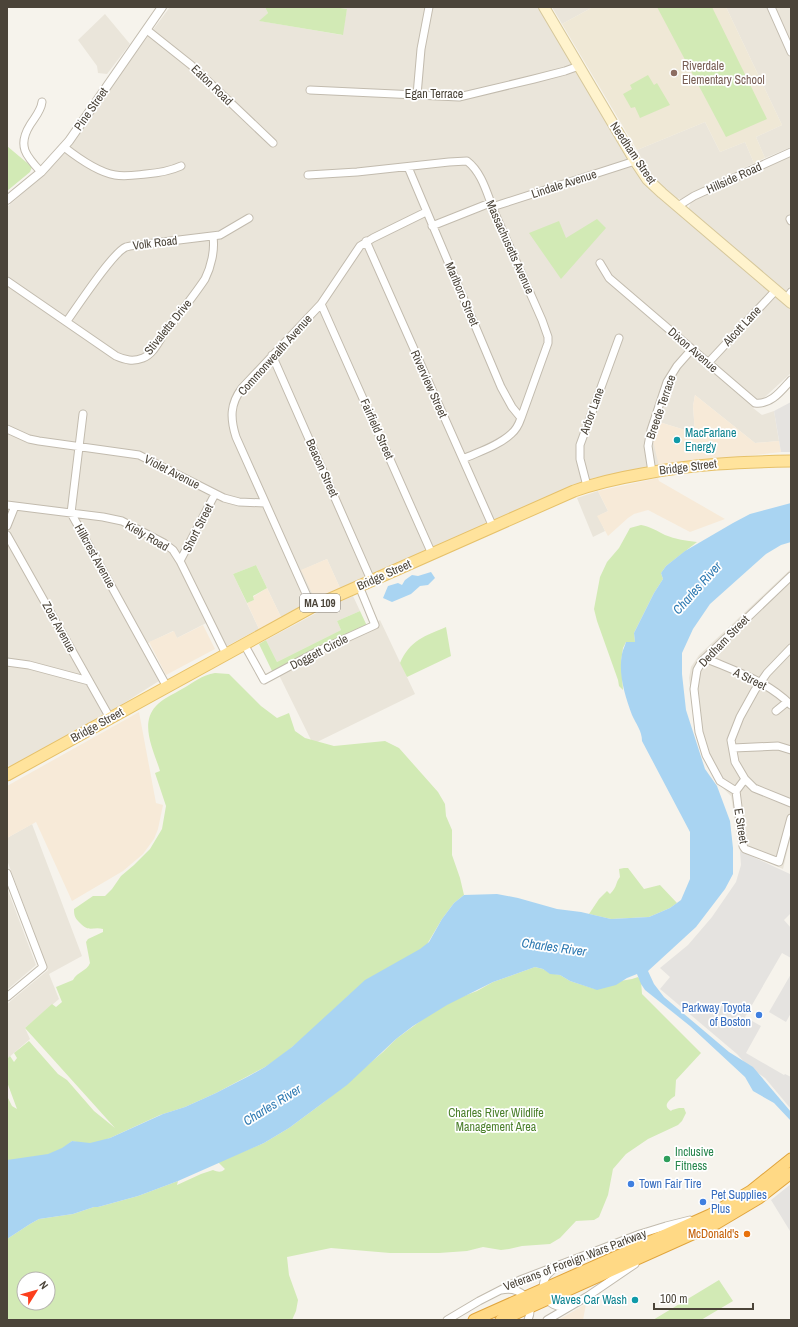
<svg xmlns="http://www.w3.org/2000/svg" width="798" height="1327" viewBox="0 0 798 1327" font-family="'Archivo Narrow',sans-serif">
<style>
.residential{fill:#eae5da}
.commercial{fill:#f7ead8}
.education{fill:#efe8d6}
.green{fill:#d2eab5;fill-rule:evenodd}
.parking{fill:#e5e3e0}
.water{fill:#a9d4f2}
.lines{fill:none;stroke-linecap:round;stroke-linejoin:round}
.minor-casing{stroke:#c2bbae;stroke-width:9}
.tertiary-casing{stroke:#c2bbae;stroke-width:10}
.secondary-casing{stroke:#d6c79b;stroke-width:12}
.primary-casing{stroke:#e6c16a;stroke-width:13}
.trunk-casing{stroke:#e0a43c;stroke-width:13}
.minor{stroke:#fff;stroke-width:7}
.tertiary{stroke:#fff;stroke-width:8}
.secondary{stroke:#fff3cd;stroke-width:10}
.primary{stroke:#ffe39c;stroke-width:11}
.trunk{stroke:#ffd985;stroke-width:11}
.education-dot{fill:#8d6e63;stroke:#fff;stroke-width:1.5}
.culture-dot{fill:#0f9aa8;stroke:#fff;stroke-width:1.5}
.shop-dot{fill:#3f7fe0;stroke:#fff;stroke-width:1.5}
.leisure-dot{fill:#2e9e5b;stroke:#fff;stroke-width:1.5}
.food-dot{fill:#e8710a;stroke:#fff;stroke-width:1.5}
.labels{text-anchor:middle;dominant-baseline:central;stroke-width:3.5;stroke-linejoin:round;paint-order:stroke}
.shield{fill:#fff;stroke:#817c74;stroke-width:1}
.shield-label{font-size:11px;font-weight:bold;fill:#4b4439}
.education-label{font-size:12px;fill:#785e54;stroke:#fff;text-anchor:start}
.street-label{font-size:12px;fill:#4b4439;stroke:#fff}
.culture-label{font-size:12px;fill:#0d838f;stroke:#fff;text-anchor:start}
.shop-label{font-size:12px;fill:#366cbe;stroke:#fff;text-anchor:start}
.park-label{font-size:12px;fill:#4a7f2a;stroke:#fff}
.leisure-label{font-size:12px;fill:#27864d;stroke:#fff;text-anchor:start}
.food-label{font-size:12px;fill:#c56008;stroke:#fff;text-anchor:end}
.water-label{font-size:13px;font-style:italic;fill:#2e7ab2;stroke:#fff}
</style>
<rect width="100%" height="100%" fill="#f6f3ec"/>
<path class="residential" d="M170,7H265L268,13L260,21L342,35L347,9L334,7H539L592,97L647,186L791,309V373L753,408L762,415L774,411L779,441L755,443L695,395L693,406L695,433L659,422V466L593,478L340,588L327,559L302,570L315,599L281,617L256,565L233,574L259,629L227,646L222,641L212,620L177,638L173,631L140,647L158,677L159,681L113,710L10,768L7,763V207L43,176Z
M552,7H593L562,24Z
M726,7H791V147L765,158L756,137L782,125Z
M105,14L130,44L107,74L98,73L97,66L78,40Z
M705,122L720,152L745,142L754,163L681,199L675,198L651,176L637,150Z
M791,156V298L688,210L691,202L697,199Z
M598,491L608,511L598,516L605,531L593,537L577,498Z
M791,569V836L783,869L740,851L731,796L717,782L707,766L696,732L689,678L691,667L699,655Z
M353,596L360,611L337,621L341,630L277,662L266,640L322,610Z
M380,620L415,694L313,744L277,671Z
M32,824L82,956L49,974L59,999L25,1028L30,1039L7,1059V1004L48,970L7,860V838Z
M7,888L36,965L7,990Z"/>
<path class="commercial" d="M695,395L755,443L779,441L781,452L659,466L653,441L659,422L695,433L693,406Z
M658,478L659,481L725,519L690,532L648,510L634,514L628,518L608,536L597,516L608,511L598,491Z
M327,559L340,588L315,599L301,570Z
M267,588L281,617L259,629L247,603L254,600L253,597Z
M203,625L215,649L166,675L149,642L174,631L177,638Z
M139,712L156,803L163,805L158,829L154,839L143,854L123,871L72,901L36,822L7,838V786Z
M586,1304L583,1320H558Z"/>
<path class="education" d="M593,7H726L782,125L756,137L765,158L754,163L745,142L720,152L705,122L637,150L562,24Z"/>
<path class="green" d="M265,7H334L347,9L343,35L259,21L268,13Z
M657,7H712L767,119L726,137Z
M648,75L654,85L657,83L670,105L640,118L635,107L631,108L623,94L632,89L630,85Z
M7,146L32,167L30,172L7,191Z
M597,219L606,228L561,279L529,233L559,221L566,238Z
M641,525C651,527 657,531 665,535C675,539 687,541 697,542L666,566L661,573L663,579L654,593L634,633L635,642H626L623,648L621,662L623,690L619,686L618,680L597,621L594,609L600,577L607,562L619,548L630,528Z
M256,565L267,588L253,596L254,600L247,603L233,574Z
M360,611L367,626L273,673L259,644L266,640L277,662L341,630L337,621Z
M446,627L451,656L407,677L400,663C410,640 425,636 446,627Z
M215,673L229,674L261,706L277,718L289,713L295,731L305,738L334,746L385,741L399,748L438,792L445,804L446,816L452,830V855L460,878L464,895L454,903L442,919L426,946L349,995L308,1034L280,1057L265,1067L216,1093L185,1107L160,1115L110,1138L91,1145L72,1141L61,1150L38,1158L37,1156L7,1162V1096L12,1106L17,1109L7,1082V1059L10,1056L14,1062L17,1058L14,1053L29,1041L58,1074L67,1080L94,1111L115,1128L25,1028L52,1004L56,1007L62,1002L56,987L73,980C77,972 87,971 90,963L86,942L88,939L103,932V929C93,926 89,933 80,923C75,918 74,916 74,909L93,896H105L112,889L121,876L134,865L150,849L162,829L166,806L155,773L160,771C154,751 139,724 156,706C163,698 174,694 182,689C193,683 202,675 215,673Z
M624,868H628L644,889L660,885L677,903L670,908L649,917L611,919L589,914L599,899L607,891L610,894C618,886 615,883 620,877L619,869Z
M535,967L543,969L550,973L560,975L570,981L595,989L614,982L632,979L638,977L641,981L642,994L701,1053L676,1080L675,1096C669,1100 662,1106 671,1111L672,1110L679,1108H684L686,1113L682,1121L678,1125L648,1139L626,1154L613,1169L608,1195L599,1217L594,1220L576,1221L560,1238L550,1244L522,1246L509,1249L501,1250L483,1247L467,1251L439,1253H390L331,1248L287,1257L289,1275L298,1300L296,1311L292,1320H7V1239L30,1224L39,1219L73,1214L94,1207H98L138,1196L178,1181L177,1185L201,1174L213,1170C218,1172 221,1173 225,1169L218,1162L264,1143L289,1128L324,1102L383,1052L396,1039L445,1003L477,991L493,982ZM24,1279H48V1303H24Z
M719,1280L733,1301L701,1320H653Z"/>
<path class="parking" d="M791,402V452H781L774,411Z
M740,851L790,874L791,881V913L784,920L791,928V958L782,953L745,1017L761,1026L746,1053L784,1075L785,1074L791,1077V1109L765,1078L748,1066L737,1054L660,989L670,977L660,968L688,945L712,917L736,882L741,865Z
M791,974V1013L786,1022L769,1012Z
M791,1184V1230L790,1231L771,1200Z"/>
<path class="water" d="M791,503V542L781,545L766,554L710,604L693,629L682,653V674L686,710L705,769L717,786L730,821L733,848V874L725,889L696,927L648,971L654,984L664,997L729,1052L753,1067L791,1112V1121L774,1103L753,1091L745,1077L690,1026L645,990L641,984L637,974L627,978L616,985L597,990L570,981L560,975L550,974L543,969L535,967L493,982L447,1005L413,1026L396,1039L347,1085L289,1128L264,1143L178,1181L138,1196L98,1207H94L73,1214L39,1219L30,1224L7,1239V1160L48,1154L62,1148L72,1141L90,1143L110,1138L163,1114L185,1107L216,1093L249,1076L265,1067L292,1047L365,980L420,949L429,942L442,919L454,903L464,895L497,894L518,898L557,909L581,912L611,919L649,917L670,908L681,900L690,879V832L642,741C642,731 636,724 632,715C625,696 618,674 622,654C623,649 625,646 626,642H635L634,633L654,593L663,579L661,573L666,566L685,551L733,523L750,514Z
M431,572L435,578L428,585L420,586L411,594L392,602L383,598L388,586L398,583L402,585L405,580L412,575L418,576Z"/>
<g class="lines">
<defs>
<path id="minor" d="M771,7L791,52
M147,30L191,65L273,143
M310,90L459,97L534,79L565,71L579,66
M417,95L421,49L429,7
M64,147C78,158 97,172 115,175C125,177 136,175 146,174C158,173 170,171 181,166
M408,167L501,387L512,407L521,418
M41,172C26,156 17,146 30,125C35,117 41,111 42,102
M308,175L357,172L449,162L467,161C484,174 488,199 497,218C512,252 527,286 542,320L548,337V343L521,418C519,424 516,430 511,434C498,446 478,452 463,459
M678,206L694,196L791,152
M492,207L635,161
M790,219L791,221
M432,226L490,203
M366,241L493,527
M600,263L609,278L755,403C771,405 781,391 791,380
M7,281L116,356C125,360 133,362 143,358C154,354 159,340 166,331C180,313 193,297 205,279C211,267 215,250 213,237
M786,299L791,292
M321,304L432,554
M67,321C77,307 113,252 126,247C130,246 134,245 138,245L220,235L249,218
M272,355L371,580
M708,363L776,290
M83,414L71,513L167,687
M7,429L29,439L39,441L139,455L224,498L239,502L265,503
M652,472L648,446L651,430L667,382L677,366L692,349
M587,486L580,459V445L619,338
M7,505L103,517L122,521L164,543L173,550L180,561L226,654
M7,526L15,506
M7,535L110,718
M180,561L215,494
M312,607L236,437C230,418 230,404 242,388L321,304L360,246L373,238L426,212
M244,644L264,680L318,651L375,625L359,586
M791,648L767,673L755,690L740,717L731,740L735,762L745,779L754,788L791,803
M705,658C735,671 767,681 791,705
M7,662L29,665L89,681
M776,711L787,702
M733,748L778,746L791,750
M745,779L736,791L720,781L706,755L699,732L694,689L697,670L702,661L791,576
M736,791L743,846L745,849L779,862L791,818
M7,873L43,967L7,997
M554,1269C533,1282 545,1312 569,1306
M501,1290C520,1286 536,1300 528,1320
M447,1320L479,1301L520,1280L640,1234L666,1226L690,1220
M547,1320L588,1296L635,1264"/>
<path id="tertiary" d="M7,200L41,172L69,141L162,7"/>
<path id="secondary" d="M544,7L635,161L647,179L662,193L791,303"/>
<path id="primary" d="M7,775L312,607L574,491C596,483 619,478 642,474C693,464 740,462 791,461"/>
<path id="trunk" d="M474,1320L710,1215L751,1191L791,1159
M501,1320L717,1223L759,1198L791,1173"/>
</defs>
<use href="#minor" class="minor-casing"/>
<use href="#tertiary" class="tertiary-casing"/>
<use href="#secondary" class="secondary-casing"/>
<use href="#primary" class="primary-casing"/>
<use href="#trunk" class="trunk-casing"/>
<use href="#minor" class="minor"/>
<use href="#tertiary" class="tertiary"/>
<use href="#secondary" class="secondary"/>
<use href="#primary" class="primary"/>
<use href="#trunk" class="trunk"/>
</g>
<circle class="education-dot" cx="674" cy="73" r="4"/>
<g class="culture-dot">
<circle cx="677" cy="440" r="4"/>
<circle cx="635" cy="1300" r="4"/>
</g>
<g class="shop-dot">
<circle cx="759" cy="1015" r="4"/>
<circle cx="631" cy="1184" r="4"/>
<circle cx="703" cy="1202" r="4"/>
</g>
<circle class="leisure-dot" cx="667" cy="1159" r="4"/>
<circle class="food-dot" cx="747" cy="1234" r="4"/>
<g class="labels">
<rect class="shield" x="300" y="594" width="40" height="18" rx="3"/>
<g class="shield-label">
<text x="320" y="603">MA 109</text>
</g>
<g class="education-label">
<text x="682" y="66">Riverdale<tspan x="682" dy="14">Elementary School</tspan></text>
</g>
<g class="street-label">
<text transform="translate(212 85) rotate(44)">Eaton Road</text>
<text x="434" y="94">Egan Terrace</text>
<text transform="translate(91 109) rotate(-55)">Pine Street</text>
<text transform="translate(633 153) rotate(56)">Needham Street</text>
<text transform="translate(734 178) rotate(-24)">Hillside Road</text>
<text transform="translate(564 184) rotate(-18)">Lindale Avenue</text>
<text transform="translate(155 243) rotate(-7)">Volk Road</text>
<text transform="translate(510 247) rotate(66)">Massachusetts Avenue</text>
<text transform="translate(462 294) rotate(67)">Marlboro Street</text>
<text transform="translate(742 326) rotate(-47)">Alcott Lane</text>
<text transform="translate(168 327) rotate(-51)">Stivaletta Drive</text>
<text transform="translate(693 350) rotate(41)">Dixon Avenue</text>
<text transform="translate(275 355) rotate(-48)">Commonwealth Avenue</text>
<text transform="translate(429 384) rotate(66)">Riverview Street</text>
<text transform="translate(661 407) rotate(-71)">Breede Terrace</text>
<text transform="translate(592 411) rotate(-70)">Arbor Lane</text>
<text transform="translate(377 429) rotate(66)">Fairfield Street</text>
<text transform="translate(688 467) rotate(-7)">Bridge Street</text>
<text transform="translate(322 468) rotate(66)">Beacon Street</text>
<text transform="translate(172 472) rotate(27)">Violet Avenue</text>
<text transform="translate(198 528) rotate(-63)">Short Street</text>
<text transform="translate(147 536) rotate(30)">Kiely Road</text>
<text transform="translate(95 556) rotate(61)">Hillcrest Avenue</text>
<text transform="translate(384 575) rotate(-24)">Bridge Street</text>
<text transform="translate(59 627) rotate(61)">Zoar Avenue</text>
<text transform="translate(724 641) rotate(-46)">Dedham Street</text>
<text transform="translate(319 652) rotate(-27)">Doggett Circle</text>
<text transform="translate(750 679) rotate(26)">A Street</text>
<text transform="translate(97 725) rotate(-29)">Bridge Street</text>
<text transform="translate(741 826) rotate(81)">E Street</text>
<text transform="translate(575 1260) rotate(-21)">Veterans of Foreign Wars Parkway</text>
</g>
<g class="culture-label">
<text x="685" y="433">MacFarlane<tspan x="685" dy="14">Energy</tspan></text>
<text x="627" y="1300" text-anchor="end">Waves Car Wash</text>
</g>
<g class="shop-label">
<text x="751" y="1008" text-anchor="end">Parkway Toyota<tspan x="751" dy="14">of Boston</tspan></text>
<text x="639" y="1184">Town Fair Tire</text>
<text x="711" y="1195">Pet Supplies<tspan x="711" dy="14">Plus</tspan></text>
</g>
<g class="park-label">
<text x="496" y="1113">Charles River Wildlife<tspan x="496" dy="14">Management Area</tspan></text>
</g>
<g class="leisure-label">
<text x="675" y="1152">Inclusive<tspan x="675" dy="14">Fitness</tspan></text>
</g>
<g class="food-label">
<text x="739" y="1234">McDonald's</text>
</g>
<g class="water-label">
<text transform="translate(697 588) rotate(-48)">Charles River</text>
<text transform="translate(554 947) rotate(8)">Charles River</text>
<text transform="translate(272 1105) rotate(-32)">Charles River</text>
</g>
</g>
<rect width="798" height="1327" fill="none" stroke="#4b4439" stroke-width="16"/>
<g transform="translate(36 1291) rotate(53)"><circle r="19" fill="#ffffff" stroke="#b7b4b0"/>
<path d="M0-3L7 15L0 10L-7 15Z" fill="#fc3f1d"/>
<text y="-6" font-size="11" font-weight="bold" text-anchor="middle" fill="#4b4439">N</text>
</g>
<path d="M654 1303v6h99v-6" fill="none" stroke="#4b4439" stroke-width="2"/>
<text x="660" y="1303" font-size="12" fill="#4b4439" stroke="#ffffff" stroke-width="3" paint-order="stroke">100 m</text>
</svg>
